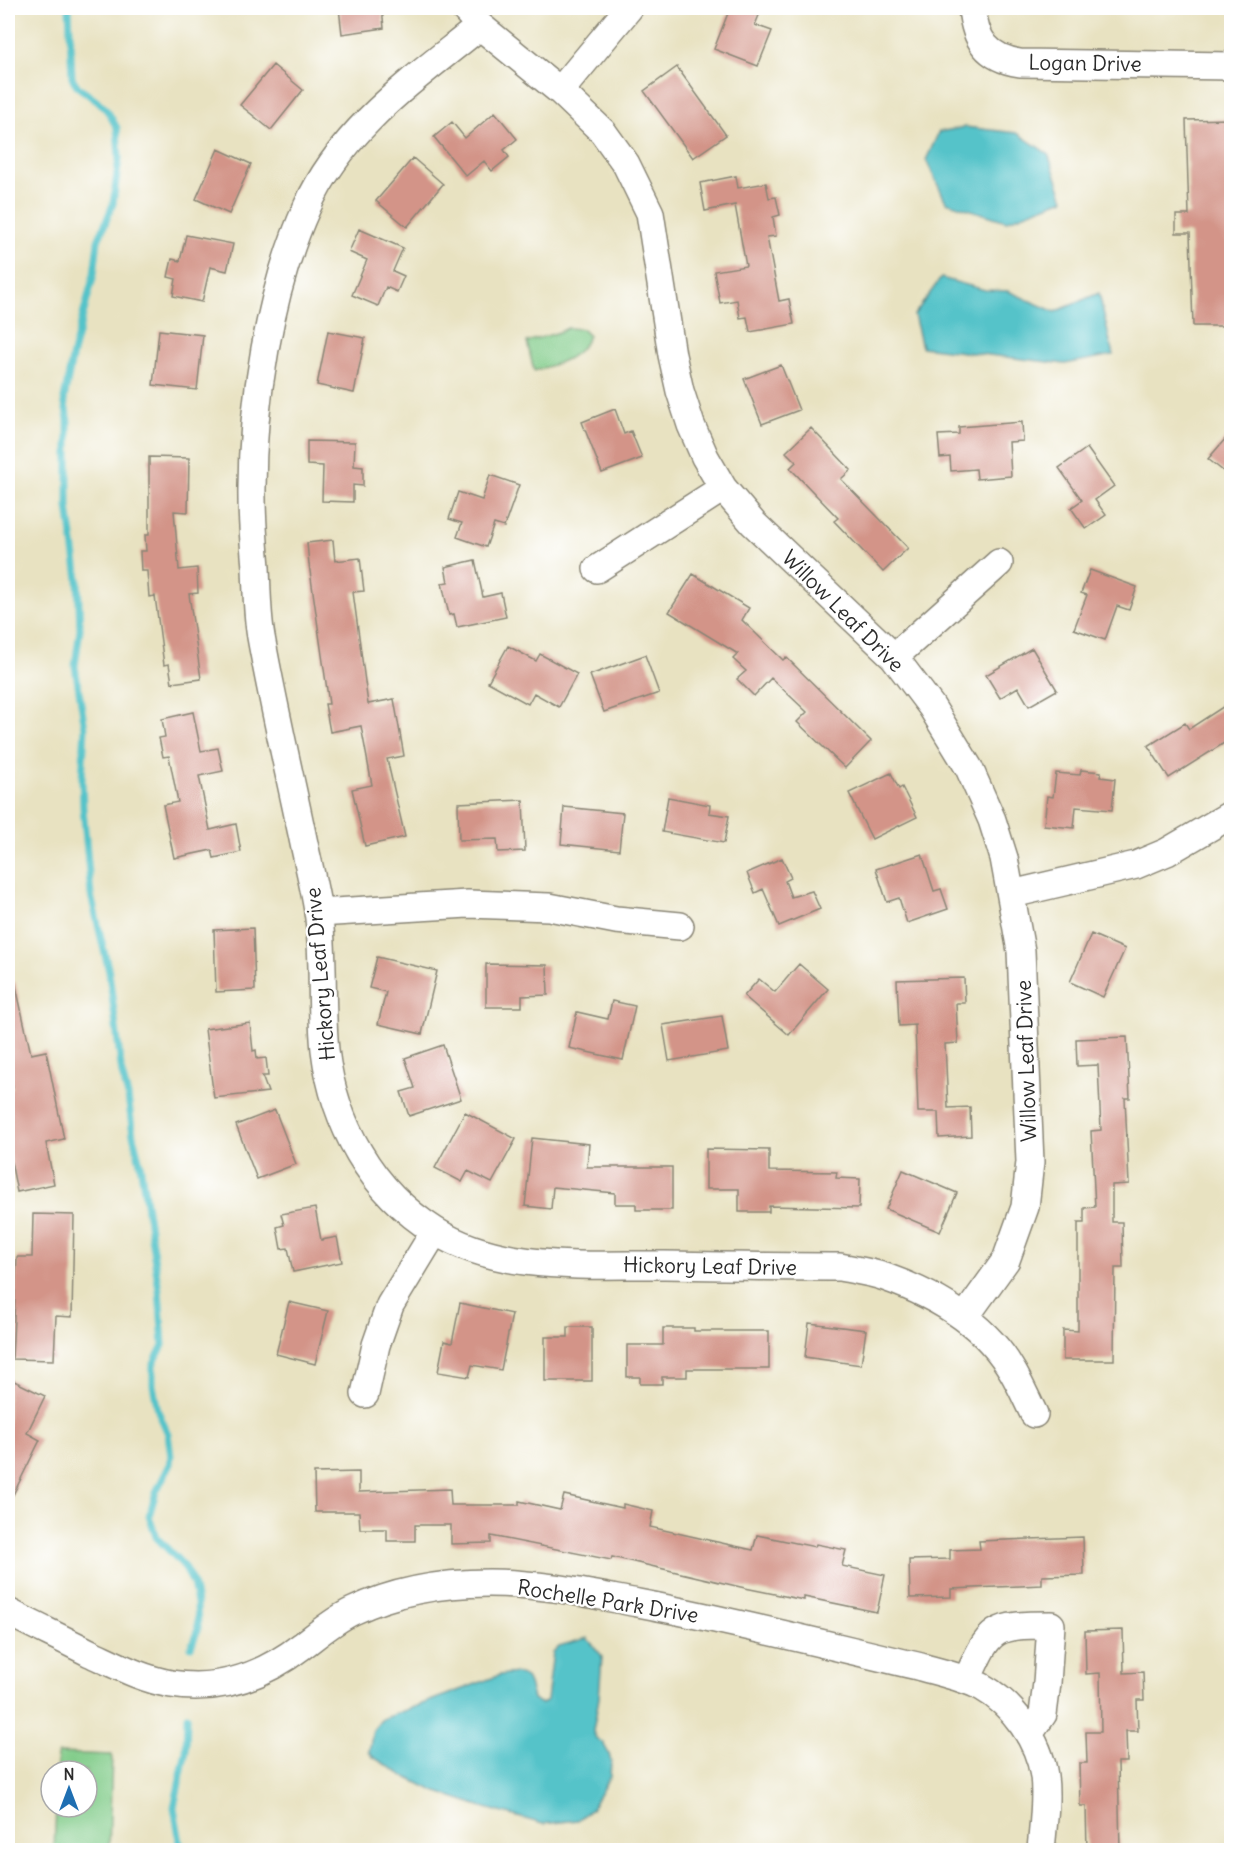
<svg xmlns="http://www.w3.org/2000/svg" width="1239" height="1858" viewBox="0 0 1239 1858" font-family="Delius,sans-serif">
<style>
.green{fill:#82cc8a;stroke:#567c5a;stroke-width:1.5}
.water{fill:#55c3c9;stroke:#40777a;stroke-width:1.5}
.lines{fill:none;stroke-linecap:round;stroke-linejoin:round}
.stream{stroke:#55c3c9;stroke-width:7}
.building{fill:#d39488}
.minor-casing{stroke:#8a8676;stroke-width:30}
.minor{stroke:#fff;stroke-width:27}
.labels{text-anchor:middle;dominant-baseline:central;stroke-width:4.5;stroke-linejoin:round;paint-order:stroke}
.street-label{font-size:21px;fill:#2b2b2b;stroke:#fff}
</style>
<rect width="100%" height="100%" fill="#fff"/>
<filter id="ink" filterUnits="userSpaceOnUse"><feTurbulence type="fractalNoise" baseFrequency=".0167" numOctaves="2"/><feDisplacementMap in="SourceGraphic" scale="12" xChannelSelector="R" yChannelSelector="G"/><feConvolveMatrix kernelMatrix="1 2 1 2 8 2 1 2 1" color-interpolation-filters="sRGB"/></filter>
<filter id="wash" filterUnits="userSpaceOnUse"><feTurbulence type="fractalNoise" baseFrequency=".008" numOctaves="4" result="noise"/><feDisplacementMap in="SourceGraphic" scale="24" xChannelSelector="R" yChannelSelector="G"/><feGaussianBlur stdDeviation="1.35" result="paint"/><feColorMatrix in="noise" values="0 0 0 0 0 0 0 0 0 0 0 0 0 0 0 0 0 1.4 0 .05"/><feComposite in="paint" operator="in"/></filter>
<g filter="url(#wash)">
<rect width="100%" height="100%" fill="#e8e2c1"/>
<path class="green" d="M568,328L582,329L589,336C577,360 558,363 534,371L527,342C542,336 553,336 568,328Z
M58,1753L112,1755L109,1850H54L56,1807H87V1771H57Z"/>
<path class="water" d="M965,127L1017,133L1048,154L1064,199L1006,221L946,202L926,160L939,132Z
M941,278L985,290L1008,291L1055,312L1099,293L1113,355L1065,364L922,347L914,315Z
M587,1638L602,1656L599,1698L593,1731L596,1738L603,1743L609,1754L611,1762L610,1776L591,1809L578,1820L543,1824L486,1808L434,1791L404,1776L373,1757L369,1752L373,1730L382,1719L500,1675C526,1670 527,1675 533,1699L542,1704L547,1700L553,1652L559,1646Z"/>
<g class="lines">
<path class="stream" d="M69,8L72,78L78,87L102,105L108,112L117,128L119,158L113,204L98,241L94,274L73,353L64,399L68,420V507L78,579L80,629L75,666L85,728L82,779L83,808L91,895L109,972L122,1074L128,1096L133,1135L140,1163L159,1290L163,1345L153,1365V1385L158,1411L168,1434L171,1456L170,1464L156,1492L149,1516L156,1537L183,1565L193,1583L197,1603L198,1629L191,1647
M177,1850L180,1842L174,1807L186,1751L187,1716"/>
</g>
<g id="blocks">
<path class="building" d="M339,8H382L384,28L342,34Z
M730,8H762L755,25L772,31L758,66L714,49Z
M273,65L303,90L271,130L240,105Z
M677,67L726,135L693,158L644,91Z
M495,112L517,139L504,150L509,157L492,171L484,161L466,176L434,137L452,122L465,138Z
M1232,119V326H1193L1190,233H1176V215H1189L1186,120Z
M218,149L251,164L229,214L196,199Z
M413,158L443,184L407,227L376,201Z
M736,176L738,188L766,183L769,198L776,197L780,215L773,217L776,236L767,237L779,301L789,299L794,324L750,332L747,317L740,318L737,300L720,303L714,271L746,266L735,205L705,211L700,183Z
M359,229L403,248L393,271L404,276L397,292L386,287L378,306L352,295L367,260L349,252Z
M186,235L233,244L227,271L210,267L202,302L173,296L176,279L168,277L172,259L180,261Z
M159,330L203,335L197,390L153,385Z
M328,331L365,338L354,393L317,385Z
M781,365L799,410L762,424L744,379Z
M615,409L624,434L631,431L642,458L602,473L582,422Z
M1022,422L1023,441L1009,442L1011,476L977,479L976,469L951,471L950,457L940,458L938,435L959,434V427Z
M811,428L851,470L841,479L908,548L883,572L834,521L838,518L790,468L796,462L786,452Z
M1232,431V478L1208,459Z
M307,441L355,442L354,466L363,467V486L353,485V502L322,501L323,466L307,465Z
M1087,448L1114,486L1095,500L1106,515L1086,529L1071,508L1082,500L1059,468Z
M149,457L189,458L188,512L174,511L179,570L197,568L198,593L189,594L201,679L172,683L169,664L164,665L155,596L149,597L147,571H141L140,551H146L145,535H149Z
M490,475L519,485L504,527L494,524L486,547L457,537L462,523L449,519L458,492L482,500Z
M333,540L335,561L360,558L364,591L353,592L368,704L394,699L404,756L387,759L405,837L365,846L352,789L372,785L361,726L330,732L325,704H329L309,564L307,543Z
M475,560L483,597L501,593L506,617L457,627L454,614L449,615L442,583L448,582L445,567Z
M1090,570L1137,587L1129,610L1117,606L1105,640L1074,629L1087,595L1081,593Z
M693,574L749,608L742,620L783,660L786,657L871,741L845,768L797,722L807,712L771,678L754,696L737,679L746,671L733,659L738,654L669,612Z
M508,646L536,661L540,654L577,674L559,707L534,693L528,704L488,682Z
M1032,648L1057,690L1029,706L1018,687L1000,698L986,675Z
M645,655L659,693L604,712L590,675Z
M1232,701V738L1169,778L1148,746L1185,723L1189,729Z
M193,712L201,751L218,748L223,771L199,776L210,830L236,824L241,852L214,858L212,850L174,858L163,805L178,802L169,756L163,757L159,738L165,737L162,719Z
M1081,770L1101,772L1100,777L1115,779L1112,810L1076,807L1074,828L1044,825L1047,796L1053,797L1056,773L1080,775Z
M891,773L899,789L902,787L917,817L872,839L849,793Z
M668,797L710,805L709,813L729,816L724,843L662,832Z
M523,800L525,851L498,852L497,839L459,840L458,803Z
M564,807L623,813L619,850L561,844Z
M922,854L934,891L941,889L948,909L907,923L899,898L887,902L876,869Z
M782,858L791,878L785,881L791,897L812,891L820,909L779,926L763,889L755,893L747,873Z
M253,928L255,990L216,992L214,930Z
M1091,934L1125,949L1103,997L1070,982Z
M377,957L437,971L422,1034L378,1024L386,992L369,988Z
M486,964L547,965L548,995L522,996V1007H486Z
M799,964L828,989L789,1035L744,996L759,979L775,992Z
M964,978L965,1003H956L958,1043L945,1044L948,1108L970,1107L971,1136L939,1138L938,1112H918L915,1025L899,1026L897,980Z
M15,982L31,1054L46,1051L64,1139L46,1143L54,1184L17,1192L8,1146V1089L13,1088L8,1065V983Z
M612,1001L635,1006L623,1060L569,1048L577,1012L608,1019Z
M722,1016L728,1051L669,1061L663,1025Z
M250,1023L253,1051L256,1050L257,1059L266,1058L268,1076H262L268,1092L214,1098L205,1029Z
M1127,1037L1130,1098H1125L1129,1184L1112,1185V1222H1122L1123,1268H1115L1114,1360H1063V1330L1078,1331V1223H1084V1208L1095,1207L1091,1131L1101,1130L1098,1065L1077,1066L1076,1039Z
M443,1045L461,1099L409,1116L401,1092L415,1088L405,1058Z
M275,1110L296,1164L257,1179L236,1125Z
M465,1112L516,1139L492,1183L468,1171L462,1182L435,1168Z
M532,1138L589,1144L587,1167H672V1210H636V1204H615V1193L553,1187L551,1209L525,1206Z
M706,1149L769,1150V1171L837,1172L836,1178L860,1179L859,1208L769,1206V1212H739V1189H706Z
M903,1170L957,1193L940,1232L886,1209Z
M315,1208L321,1240L337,1237L342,1262L293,1272L288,1248L281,1249L277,1227L284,1225L281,1214Z
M33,1214L74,1215L72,1317L56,1316L54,1360L12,1359L17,1257H32Z
M289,1302L328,1311L315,1364L276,1354Z
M460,1303L512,1314L501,1370L472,1365L469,1377L438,1372L444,1341L452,1343Z
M809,1323L866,1330L861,1365L805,1357Z
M568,1327H592V1381H545V1337H568Z
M663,1328H694V1331H769V1369H687V1377H662V1384H640V1377H627V1345H663Z
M8,1378L45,1396L27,1433L40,1440L8,1505Z
M359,1472V1492L450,1489L451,1505H519V1501L560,1510L564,1495L623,1508V1504L653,1511L650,1527L753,1550L757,1535L815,1547L816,1544L846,1550L842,1566L885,1575L877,1612L804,1597V1600L745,1588L612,1557L611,1560L491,1536V1543L451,1544V1525H415V1541H387V1529H360L359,1512H315L314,1473Z
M1083,1537L1084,1575L1042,1576V1585L951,1589V1597L910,1598L909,1560L950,1559V1550L980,1549L979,1541Z
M1123,1630L1124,1673L1143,1672L1144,1700H1137L1138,1731H1126L1127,1762H1118L1120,1851H1087L1086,1806H1080L1079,1763H1087L1086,1732H1101L1100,1673L1086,1674L1085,1631Z"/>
</g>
</g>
<g filter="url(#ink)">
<use href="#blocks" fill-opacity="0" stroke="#8a8676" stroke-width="1.5"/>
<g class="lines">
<defs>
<path id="minor" d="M464,8L480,26L560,91L603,132L626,164L650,213L672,355L680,391L691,425L705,457L723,488L753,523L894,657L931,706L969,768L992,820L1004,858L1021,951L1030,1162L1025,1207L1006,1260L965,1317
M972,8C975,40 987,58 1020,63L1232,66
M480,26C415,79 342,128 307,207C269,291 251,406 252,498C252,521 254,544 256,567C257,590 257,614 261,637C273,703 288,768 302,834C307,859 314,885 318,911C325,957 320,1004 325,1050C334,1124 371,1191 435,1231C502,1273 589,1264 665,1265C723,1266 781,1267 840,1267C855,1270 871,1272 885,1277C936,1295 986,1324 1013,1372C1021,1386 1027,1400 1034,1414
M560,91L629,8
M597,569L723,488
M894,657L999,563
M1012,894L1136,865L1167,852L1232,814
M318,913L468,904L549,907L616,920L680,926
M365,1394L376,1345L390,1305L435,1231
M8,1612C35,1626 63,1639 90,1653C116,1665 142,1679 171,1684C220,1692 263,1676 302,1646C318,1634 334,1620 353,1611C395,1591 443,1583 489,1583C540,1583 589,1594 638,1603C733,1621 827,1645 921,1667C942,1673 963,1677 982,1687C1014,1705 1039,1741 1044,1776C1047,1800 1043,1826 1041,1850
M967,1680C990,1627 993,1625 1051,1625L1047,1683L1043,1714L1029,1734"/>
</defs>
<use href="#minor" class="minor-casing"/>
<use href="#minor" class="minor"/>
</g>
</g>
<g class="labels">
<g class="street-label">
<text transform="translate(1085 63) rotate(1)">Logan Drive</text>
<text transform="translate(843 611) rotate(45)">Willow Leaf Drive</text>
<text transform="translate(320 974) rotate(-95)">Hickory Leaf Drive</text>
<text transform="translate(1026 1061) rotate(-92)">Willow Leaf Drive</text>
<text transform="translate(710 1266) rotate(1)">Hickory Leaf Drive</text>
<text transform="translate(608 1601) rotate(9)">Rochelle Park Drive</text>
</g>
</g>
<rect width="1239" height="1858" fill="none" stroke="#fff" stroke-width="30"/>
<g transform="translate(69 1789)"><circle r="28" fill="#ffffff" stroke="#aaaaaa" stroke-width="1.5"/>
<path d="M0-4.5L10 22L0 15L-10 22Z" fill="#1f6fb2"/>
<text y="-9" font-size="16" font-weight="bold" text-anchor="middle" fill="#2b2b2b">N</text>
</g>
</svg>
